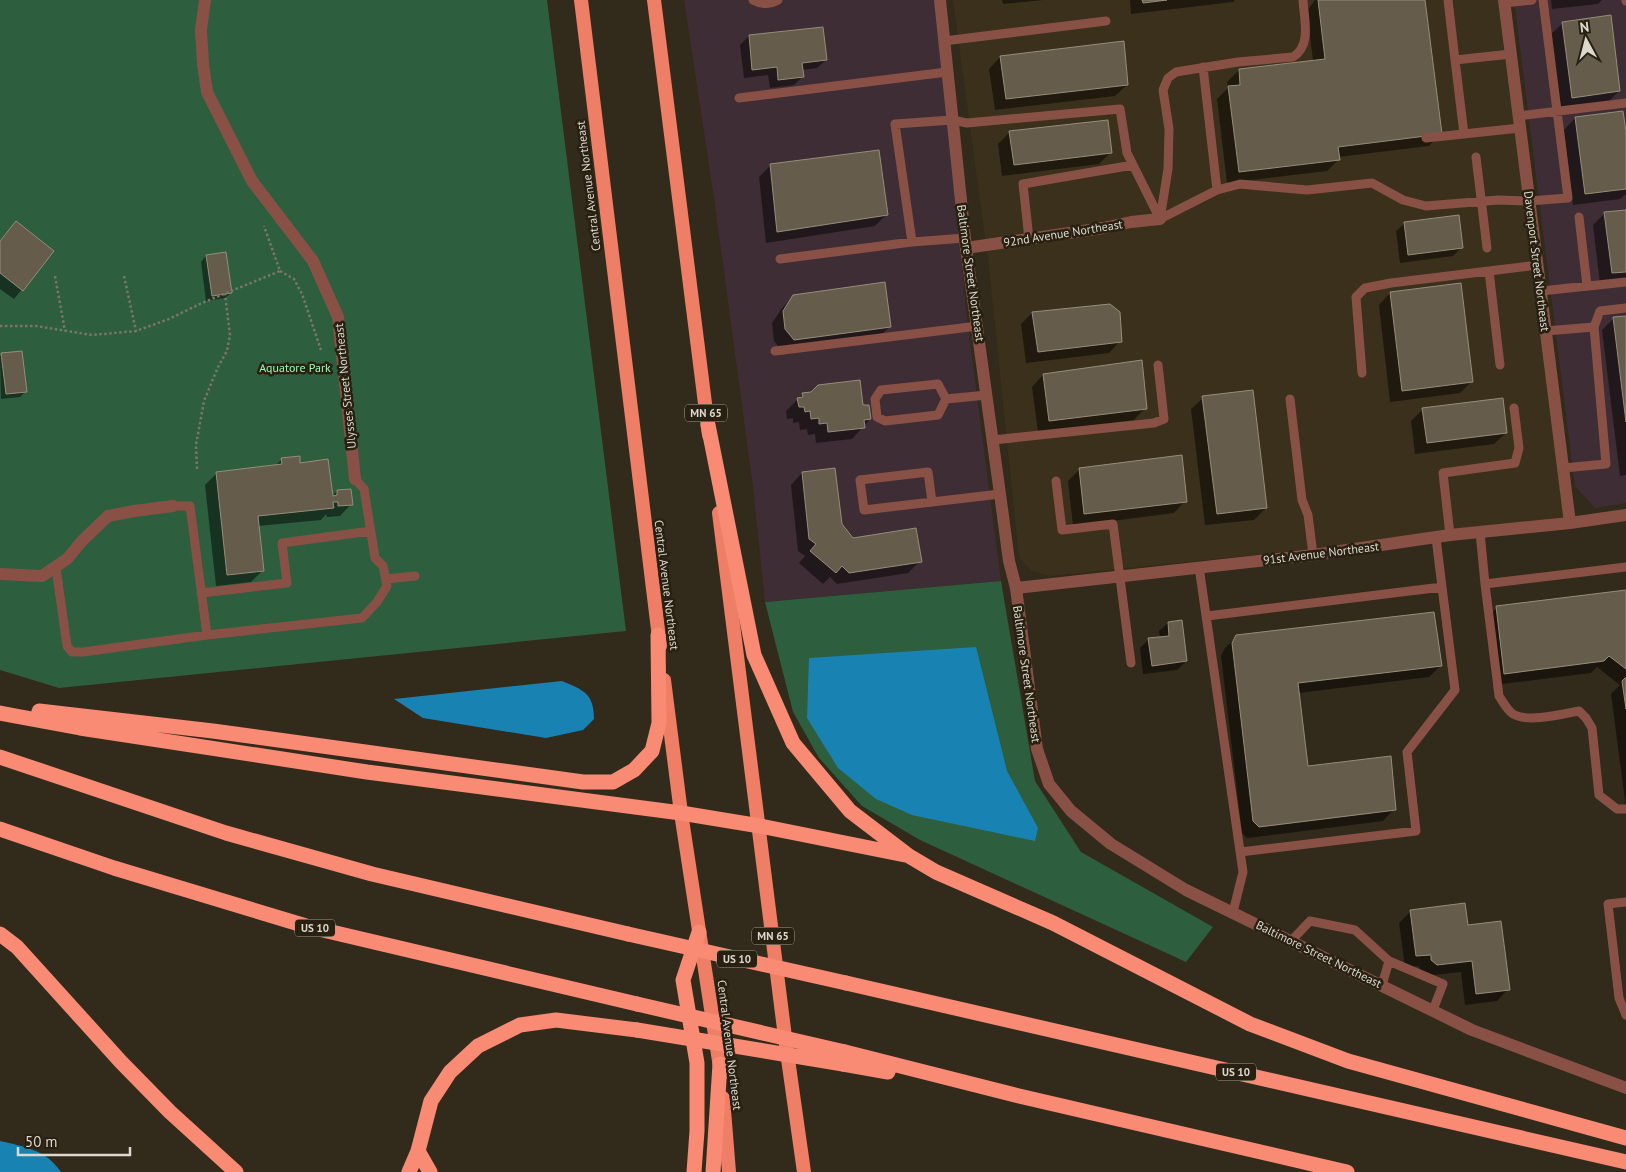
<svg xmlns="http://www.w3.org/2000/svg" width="1626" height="1172" viewBox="0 0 1626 1172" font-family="'PT Sans',sans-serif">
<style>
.commercial{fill:#3f2d35}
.built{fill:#3b301b}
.green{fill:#2d5e3e}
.water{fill:#1883b3}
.shadow{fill:#0007}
.building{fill:#655c4c;stroke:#968d7b}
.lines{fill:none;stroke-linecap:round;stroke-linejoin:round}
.path{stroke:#7c7568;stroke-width:2.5;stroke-dasharray:2.5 2.5;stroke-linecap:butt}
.service{stroke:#895145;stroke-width:9}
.minor{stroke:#895145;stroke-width:12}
.tertiary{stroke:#895145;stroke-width:12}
.trunk{stroke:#ef7e66;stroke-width:14}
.motorway{stroke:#f98a73;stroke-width:15}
.motorway-bridge{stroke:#f98a73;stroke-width:15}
.labels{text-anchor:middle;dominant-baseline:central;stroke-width:5;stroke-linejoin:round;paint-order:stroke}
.shield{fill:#282112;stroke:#a7a196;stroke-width:1}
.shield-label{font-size:11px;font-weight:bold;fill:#ddd8ce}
.street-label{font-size:12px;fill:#ddd8ce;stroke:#282112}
.park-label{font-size:12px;fill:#90ffb6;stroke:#282112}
</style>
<rect width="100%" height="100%" fill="#322a1b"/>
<path class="commercial" d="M684,0H938L966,311L1001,581L765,602L753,487L714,198Z
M1514,0H1626V503L1595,508L1575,486Z"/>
<path class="built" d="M953,0H1502L1570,523L1049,576L1031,570L1019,558L989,267Z"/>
<path class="green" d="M0,0H547L626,631L59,688L0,670Z
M1001,581L1035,781L1081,852L1213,927L1186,962L920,840L862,806L819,758L793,712L765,602Z"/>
<path class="water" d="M976,647L1007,771L1038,828L1035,841L912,815L876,799L838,768L807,718L809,658Z
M562,681C584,690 594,694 594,719L583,730L546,738L423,718L394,699Z
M0,1141C25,1147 45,1149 61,1172H0Z"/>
<path class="shadow" d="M1002,0H1043L1003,4Z
M1130,0H1235L1233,2L1131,14Z
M1315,0H1424L1440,134L1429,146L1338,157V160L1327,171L1227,183L1217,99L1228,88L1227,82L1239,70L1313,61L1307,11Z
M1551,0H1602L1598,4L1552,9Z
M1563,23L1619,91L1607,103L1561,109L1551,34Z
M822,28L826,60L817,68L802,70L803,76L794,85L770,88L768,75L744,78L740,45L749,36Z
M1000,57L1127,85L1115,96L995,110L989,69Z
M1575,118L1626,142V194L1620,199L1573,205L1564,130Z
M1010,132L1111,152L1099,164L1002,176L998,144Z
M771,165L886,215L875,226L766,243L759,177Z
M1626,211V281L1600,284L1593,225L1605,213Z
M16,222L53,251L14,299L0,289V240Z
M1405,223L1462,247L1453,256L1400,263L1396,231Z
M206,256L231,293L225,298L206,301L201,262Z
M1390,293L1471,382L1460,393L1390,402L1379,305Z
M794,296L890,326L878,338L782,351L774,341L772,323L782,308Z
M1032,313L1120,341L1109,353L1026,363L1021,324Z
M1626,317V475L1620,476L1602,330L1613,319Z
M21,352L26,391L20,397L1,399L0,356Z
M1043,375L1145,408L1134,420L1038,432L1032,387Z
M803,394L862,407L870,419L852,439L816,443L815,434L808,435L807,429L800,430L799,422L793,423V418L787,419L786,411Z
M1203,398L1266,508L1254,520L1205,525L1191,409Z
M1423,409L1506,433L1494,444L1415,454L1411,421Z
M282,459L299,464L331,497L337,491L351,504L340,516L327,517L326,514L321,520L258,526L263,570L251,582L216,586L205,485L217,473L274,467Z
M1080,469L1185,501L1174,513L1073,526L1068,481Z
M802,473L853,539L920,561L908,573L837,584L830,577L823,584L799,563L805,556L798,551L791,485Z
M1626,592V808L1611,694L1620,685L1597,667L1591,673L1493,685L1485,619L1497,608Z
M1168,623L1186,661L1177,670L1143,674L1140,648L1149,639L1160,638L1159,631Z
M1237,636L1441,665L1429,677L1298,693L1307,768L1394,809L1383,821L1247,838L1242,833L1221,656L1225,648Z
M1411,911L1467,927L1508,989L1497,1001L1465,1005L1461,972L1425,976L1420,972L1419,966L1405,967L1399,923Z"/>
<path class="building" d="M1142,0H1167L1143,3Z
M1318,0H1425L1442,134L1338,147L1340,160L1239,172L1228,86L1240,85L1239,69L1325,59Z
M1611,15L1620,91L1572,98L1562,22Z
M823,27L827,60L802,63L804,77L778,80L777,67L752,70L749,35Z
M1124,41L1128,85L1006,99L1000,56Z
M1623,111L1626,132V189L1585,194L1575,117Z
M1108,120L1112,153L1014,165L1009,131Z
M879,150L888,215L777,232L770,164Z
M1626,210V272L1612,273L1604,212Z
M1459,215L1463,248L1408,255L1404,222Z
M16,221L54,251L23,291L0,273V241Z
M226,252L232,293L212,296L206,255Z
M885,282L891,327L794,340L785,329L783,311L793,295Z
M1461,283L1473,382L1402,391L1390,292Z
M1110,304L1120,312L1122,342L1038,352L1032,312Z
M1626,316V422L1613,317Z
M22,351L27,392L6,394L1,353Z
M1142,360L1147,409L1049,421L1043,374Z
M860,380L863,405H869L871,419L864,420L865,428L828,432L827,423L819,424V418L811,419L810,411L805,412L804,407H799L797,398L803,397L802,393L811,392L818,385Z
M1253,390L1267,508L1217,514L1202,396Z
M1503,398L1507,433L1427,443L1422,408Z
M1182,455L1187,502L1084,514L1079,468Z
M300,456V463L328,459L333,496L337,495V490L351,489L353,505L338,506V502H333L334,508L258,516L264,571L227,575L216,472L282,464L281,458Z
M835,468L842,524L853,538L916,528L922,562L849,573L842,566L836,573L810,551L816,544L809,539L802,472Z
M1626,590V669L1609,656L1604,661L1504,674L1496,606Z
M1434,612L1442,666L1298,683L1308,766L1391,756L1396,810L1259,827L1253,821L1232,643L1236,635Z
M1182,620L1187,661L1152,666L1148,638L1169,636L1168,622Z
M1626,677V709L1622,681Z
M1465,903L1468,925L1501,921L1510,990L1476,994L1472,961L1437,965L1431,960V955L1416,956L1410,910Z"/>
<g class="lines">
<path class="path" d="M280,271L294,279L302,294L321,350
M55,276L65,331
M124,276L136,331
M0,326H36L92,335L136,331L169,319L202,303L280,271L264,226
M197,469L196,445L204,401L218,367L227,351L230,335L225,294"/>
<path class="service" d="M753,0C762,5 769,5 778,0
M1448,0L1455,60
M1626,0V1
M1504,3L1532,0
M944,41L1106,21
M1203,67L1217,190
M739,98L947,72
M1518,116L1626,103
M1464,134L1455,60L1511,54
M1426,138L1520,128
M1476,157L1487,248
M1579,217L1587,286
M1160,219L1217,190L1240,184L1307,190L1372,183L1403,200L1426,206L1498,200L1529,201L1568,198L1543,0
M1160,219L1168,169L1169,129L1163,90L1168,78L1176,72L1238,62L1293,57C1312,45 1304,20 1303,0
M1029,239L1023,184L1133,165
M912,242L895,124L952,120L967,123L1120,109L1127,153L1160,219
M780,259L912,242L965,238
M1541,291L1626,282
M1594,327L1600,311L1626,308
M1546,331L1594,327L1606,464L1563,468
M775,351L978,326
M1500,365L1489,271L1538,265
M1362,373L1356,297L1365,288L1391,283L1489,271
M946,399L938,384L881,390L875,399L877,417L885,421L938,415L946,399L987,395
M1290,399L1302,500L1308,515L1313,555
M993,440L1154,423L1164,419L1158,365
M1056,481L1062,530L1113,524L1131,663
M932,502L928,472L860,480L864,510L1000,494
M173,506H190L207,635
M1480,532L1485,584L1626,567
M1450,535L1443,473L1515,463L1519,448L1514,408
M1199,567L1243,872L1233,912
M56,568L67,646L72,652H83L207,635L362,618L377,602L387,586L383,566L375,558L364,489L355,479
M386,579L415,576
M1485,584L1499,696C1503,702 1507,710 1513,714C1528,723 1563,714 1579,711L1586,718L1592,728L1599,795L1617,809H1626
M201,593L287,583L282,543L371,531
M1207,616L1442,587L1436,538
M1240,852L1416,831L1407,752L1455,690L1442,587
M1626,902L1608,904L1619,998L1626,1015
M1291,941L1310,921L1355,930L1389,961
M1382,985L1389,961L1443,984L1433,1010"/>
<path class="minor" d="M205,0L201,30L203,64L207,92L252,181L313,261L338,317L355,479
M1504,0L1570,523
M966,248L1103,228L1131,222L1160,219
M0,574L42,576L67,559L82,541L108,516L134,511L173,506
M1016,588L1313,555L1450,535L1570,523L1626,515"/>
<path class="tertiary" d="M940,0L966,248L1000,494L1009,561L1016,588L1037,749L1049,784L1071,811L1111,844L1186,890L1472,1030L1626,1088"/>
<path class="trunk" d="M581,0L660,646
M654,0L709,435
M719,513L786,1045L804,1172
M664,680L681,813L721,1074
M723,1098L729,1172"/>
<path class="motorway" d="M708,425L754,655L793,743L850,811L909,856L936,872L1053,923L1250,1024L1348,1061L1626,1138
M39,711L213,731L583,782H613L634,770L652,751L659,723L658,635
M0,713L80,728L367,772L681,813L760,826L905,855
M0,757L226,833L372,874L628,934
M0,829L114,868L306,926L637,1004
M0,934L17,947L121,1062L170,1112L236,1172
M846,983L1626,1162
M845,1052L1019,1096L1347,1172
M843,1064L888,1072
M418,1151L430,1172
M409,1172L418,1151L431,1101L450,1072L478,1046L520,1025L556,1020L637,1030
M694,1172L697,1131V1063L683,980L699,932
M713,1172L720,1064"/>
<path class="motorway-bridge" d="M628,934L846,983
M637,1004L845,1052
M637,1030L843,1064"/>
</g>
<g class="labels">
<g class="shield">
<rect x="685" y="404.5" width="42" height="17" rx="4"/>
<rect x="295" y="919.5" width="40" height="17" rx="4"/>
<rect x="752" y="927.5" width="42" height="17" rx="4"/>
<rect x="717" y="950.5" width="40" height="17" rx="4"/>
<rect x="1216" y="1063.5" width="40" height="17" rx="4"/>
</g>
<g class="shield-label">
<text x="706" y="413">MN 65</text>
<text x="315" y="928">US 10</text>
<text x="773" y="936">MN 65</text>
<text x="737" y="959">US 10</text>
<text x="1236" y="1072">US 10</text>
</g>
<g class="street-label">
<text transform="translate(588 186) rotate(-97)">Central Avenue Northeast</text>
<text transform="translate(1063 233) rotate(-9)">92nd Avenue Northeast</text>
<text transform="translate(1537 261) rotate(83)">Davenport Street Northeast</text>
<text transform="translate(971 273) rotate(82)">Baltimore Street Northeast</text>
<text transform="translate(345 386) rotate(-96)">Ulysses Street Northeast</text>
<text transform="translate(1321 553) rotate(-7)">91st Avenue Northeast</text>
<text transform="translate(667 585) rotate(83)">Central Avenue Northeast</text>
<text transform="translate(1027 674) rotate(82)">Baltimore Street Northeast</text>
<text transform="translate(1319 954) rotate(26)">Baltimore Street Northeast</text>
<text transform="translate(730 1045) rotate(83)">Central Avenue Northeast</text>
</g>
<g class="park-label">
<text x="295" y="367">Aquatore Park</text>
</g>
</g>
<g transform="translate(1586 40) rotate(353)" stroke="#282112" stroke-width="4" paint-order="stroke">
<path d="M0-4L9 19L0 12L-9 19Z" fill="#ddd8ce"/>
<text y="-8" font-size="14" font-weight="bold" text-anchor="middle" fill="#ddd8ce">N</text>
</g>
<path d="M18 1147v8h112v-8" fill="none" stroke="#ddd8ce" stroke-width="2.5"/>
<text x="25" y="1147" font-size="15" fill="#ddd8ce" stroke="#282112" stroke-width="4" paint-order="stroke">50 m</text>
</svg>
